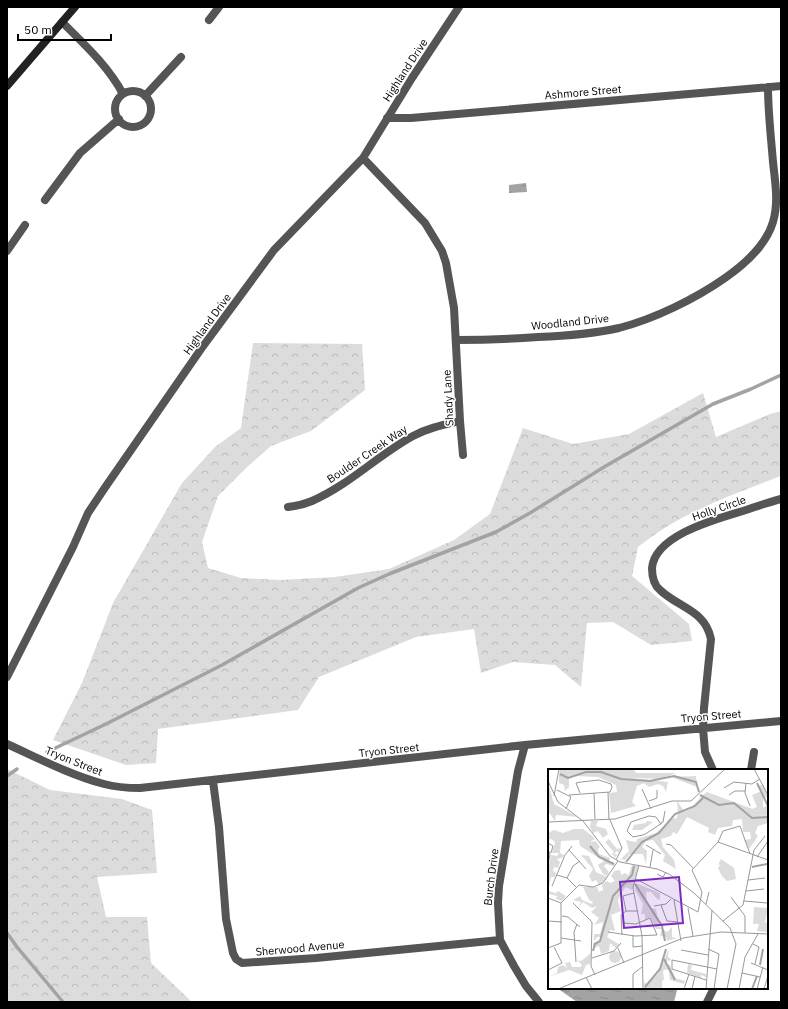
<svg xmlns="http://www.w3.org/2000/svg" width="788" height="1009" viewBox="0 0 788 1009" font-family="'IBM Plex Sans',sans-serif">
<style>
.forest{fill:url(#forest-crowns)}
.water{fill:url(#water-ripples)}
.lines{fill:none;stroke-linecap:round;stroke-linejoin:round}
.stream{stroke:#a3a3a3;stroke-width:3.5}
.street{stroke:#555;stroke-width:8}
.secondary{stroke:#222;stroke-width:8}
.labels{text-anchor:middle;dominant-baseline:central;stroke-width:3;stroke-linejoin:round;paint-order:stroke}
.street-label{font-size:11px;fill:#000;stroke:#fff}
.inset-river{fill:none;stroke:#a3a3a3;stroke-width:2}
.inset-road{fill:none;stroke:#999;stroke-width:1}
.view{fill:#7b2cbf;fill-opacity:0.15;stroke:#7b2cbf;stroke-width:2}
.inset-edge{fill:none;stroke:#000;stroke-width:2}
</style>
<defs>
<pattern id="forest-crowns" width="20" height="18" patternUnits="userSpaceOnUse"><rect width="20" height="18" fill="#dcdcdc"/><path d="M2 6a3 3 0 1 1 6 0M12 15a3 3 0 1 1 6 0" fill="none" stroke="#bbb"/></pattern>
<pattern id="water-ripples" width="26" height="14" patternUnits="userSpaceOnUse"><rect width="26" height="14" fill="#a3a3a3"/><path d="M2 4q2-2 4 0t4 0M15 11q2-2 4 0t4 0" fill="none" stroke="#8b8b8b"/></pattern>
</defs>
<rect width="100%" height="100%" fill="#fff"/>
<path class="forest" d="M253,343L362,344L365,390L311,431L271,446L247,467L218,496L202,542L208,568L241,578L281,580L335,577L389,569L454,540L490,514L523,428L573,444L629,434L703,393L716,437L770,414L781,411V476C731,495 680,513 638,547L632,576L689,624L692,641L651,645L613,622L587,623L581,687L555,665L513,662L481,673L474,629L416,637L319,677L298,710L158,729L156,763L126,765L53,740L82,683L113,603L182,483L215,447L241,428Z
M7,769L50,790L122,799L152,810L157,873L97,877L106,917H147L151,963L192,1002H7Z"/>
<path class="water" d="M526,183L527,192L509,193V185Z
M557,988H680L677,990L674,1002H577Z"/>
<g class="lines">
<path class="stream" d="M47,752L106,724L222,665L358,588L389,574L496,532L530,513L604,467L713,404L751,389L781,375
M7,776L17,769
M7,933L17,947L63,1002"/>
<path class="street" d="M209,20L219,7
M62,22C84,44 108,66 123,94
M115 109a18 18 0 1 1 36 0a18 18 0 1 1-36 0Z
M145,96L181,57
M387,118H411L781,86
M363,158L425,223L442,251L446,263L454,308L460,421L463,455
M45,200L80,153L119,119
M7,251L25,225
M456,340C484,340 511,339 538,337C565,336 592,334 619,328C654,319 695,299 725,278C745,264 766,246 773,222C779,202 775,182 773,162C771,137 768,112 768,87
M288,507C296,506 305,504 312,501C349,485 378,455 413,436C428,428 443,425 460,421
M7,677L73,547L88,513L104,489L201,349L274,250L363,158L412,78L459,7
M7,744C38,758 70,775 104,784C115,787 128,788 140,788L525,745L781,721
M525,745L518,771L499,886L498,903L500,940L514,966L526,986L539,1002
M713,770L705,752L703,728L704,708L711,639C705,610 679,608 660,590C654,585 652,576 652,568C655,534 720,518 746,510C758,506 769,502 781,499
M751,770L754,752
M213,781L219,827L226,919L233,953L236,959L242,963L316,958L500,940
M707,1002L714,988"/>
<path class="secondary" d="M7,86L75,7"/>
</g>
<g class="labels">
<g class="street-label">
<text transform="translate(405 70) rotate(-57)">Highland Drive</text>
<text transform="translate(583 92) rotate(-5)">Ashmore Street</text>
<text transform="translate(570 322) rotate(-6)">Woodland Drive</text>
<text transform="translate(207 324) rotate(-54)">Highland Drive</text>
<text transform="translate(448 398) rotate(-93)">Shady Lane</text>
<text transform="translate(367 454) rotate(-34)">Boulder Creek Way</text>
<text transform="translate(719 508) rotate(-19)">Holly Circle</text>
<text transform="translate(711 716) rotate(-5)">Tryon Street</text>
<text transform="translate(389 750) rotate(-6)">Tryon Street</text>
<text transform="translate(74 761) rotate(22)">Tryon Street</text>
<text transform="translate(491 877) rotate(-83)">Burch Drive</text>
<text transform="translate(300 948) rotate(-5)">Sherwood Avenue</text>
</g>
</g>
<g transform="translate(548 769)">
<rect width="220" height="220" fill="#fff"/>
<path d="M12,0H79L86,1L88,4H128L113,10L11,6ZM159,23L210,42L220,36V47L200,45L154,27Z" fill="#dcdcdc"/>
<path d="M11,6L66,7L120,13L118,23L115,17L110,15L101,18L96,14L89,17L84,33L88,37L63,44L61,24L69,23L68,16L50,8L27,7L21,10V18L17,22L16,16L11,14ZM148,7L149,18L123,8ZM0,13L6,35L30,48L8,46L7,52L0,42ZM215,15L220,27L215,30V41L210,42L204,40L209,38L204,26L214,22L211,17ZM154,27L200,45L220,47V54L210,57L207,64L210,67L201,80L196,71L203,70L202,63H195L194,50L185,51L184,57L170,59L167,66L160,63L161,59L139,48L129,65L125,63L123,67L113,70L115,78L126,91L128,100L115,92L117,86L105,71L98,72L94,78L99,82L98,95L95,85H82L77,91L73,90L81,82L78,71L88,73L89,70L108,64L125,49L128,50L130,45L129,32L136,42L141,41ZM43,52H50L48,57L58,60L60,65L55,69L50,62L45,64L42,58ZM99,52L105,53L94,61H84L86,56L98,54ZM26,60H35L43,66L47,70L42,73L48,72L52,78L50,80L51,85L62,89L61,92L67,95L66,97L58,95L56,97L61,103L59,107L55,105L50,96L56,92L32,77L31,71L13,72L12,84L16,86L14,89L9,90L12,93L10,99L6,98L5,102L8,104L7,108H3L0,122V98L3,86L9,87L11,84H4L7,73L3,70L0,71V64L6,61L15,64ZM61,70L69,80L73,79L71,84L69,82L66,85L70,86L67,88L64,85L66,83L57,73ZM33,86L41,87L48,103L59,108L56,112L51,116L48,111L44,113L41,107L45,100ZM84,96L91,97L84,121L78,118L73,124L70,132L73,142L63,146L67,162L62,161L59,168L72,176L68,179L62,174L61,182L53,185L51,177L45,179V174L52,171V168H49L46,172V165H52L55,153L46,156L51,149L43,143L49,137L44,139L35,133L31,138L33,133L25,131L32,127L34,131L44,135L45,133L41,131L35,118H49L51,123L55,121L54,116L59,112L62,114L67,112L63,107L66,102L72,101L73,106L78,104L80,107ZM88,114L112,124V130L110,131L103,123H98L99,133L103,139L108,140L111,157L119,163L124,158V168L129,169L119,172L118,168L112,167L114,160H108L102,148L97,151V145H93L95,135L87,121ZM0,122L8,124L10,122L18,127L14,132L8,130L9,127L1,125L0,128ZM206,138L220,139L217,153L220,155V163L209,162L211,155H205ZM121,179L120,188L124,191L119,192V195L122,196L127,209L137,212L136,215L122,211L121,202L118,200L115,202L116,211L103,214V220H96V213L99,215L110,205ZM61 188a6 6 0 1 1 12 0a6 6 0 1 1-12 0ZM43,184L42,195L38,196L34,206L21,201L0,208L9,204L10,198L15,196L19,199L17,194L22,193L24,198H32L34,196L29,191L33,192Z" fill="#dcdcdc"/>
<path d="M173,90L186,99L188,110L179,112L174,107L170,99L173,95L170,96ZM140,195L144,196L143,201L158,205V208L153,206V209L139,204ZM114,207V220H102L103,213Z" fill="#dcdcdc"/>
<path class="inset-river" d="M12,5L20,9L38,3H53L73,10L102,12L126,7L148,13L151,23M209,14L220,37M152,26L171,36L186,34L204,49L220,48M42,77L51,88L66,95M78,93L94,73L111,64L127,45L147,37L155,29M204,98L219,95M87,115L114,157L117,172M45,182L47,175L52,172L65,127L84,106L86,97M116,190L127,211M212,196L215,180M97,218L112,200L118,180M204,220L209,207"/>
<path class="inset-road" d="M206,0L220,26M0,12L10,33L35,52L62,87L72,93L109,100L121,105L146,124L182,159L188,175L179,220M198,14L197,24L202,37M176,19L186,13L204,15L212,10M94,20L103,40M9,21L23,28L18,40M60,23L61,51M46,24L47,50M21,26L62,23L64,18L63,15L51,11L33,13L28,14L32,24M181,26L187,22H197M6,27L11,0M101,32L109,29V21M62,51L74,79L68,91M0,53L67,50L124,32H143L177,0M113,55L108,48L101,47L83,53L79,62L85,68L95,66L99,64L111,56L113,55L114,53H115L117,42M170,73L220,91M0,74L5,77L3,84M118,75L123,76L145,99M98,76L113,85M0,80L2,85L0,95M21,81L38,100M209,88L220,72M91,96L85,119L94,167L95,220M102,98L105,81M109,105L115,108L118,103M9,106L19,109L28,118M19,109L25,97L32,92M88,110L150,143L154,123L144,101L170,73L175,62L192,57L202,85M200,111L217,109M4,117L17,86L24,77M198,122L216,120M183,128L197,147V164M0,129L13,134M126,131L133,172M196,132L219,134M25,134L44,153L43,197L47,206M158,135L161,123M113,136L119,152L130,153M106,137L118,135L123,130M140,139L145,167M78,142L75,127L86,124M14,147L20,148L32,158M0,152L14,153M175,152L195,136L206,81L217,67M75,154L88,155M60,163L87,167L109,166L102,149L88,155M74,166L73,146L78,142H90M85,166V178L94,177M13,169L33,172M205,175L211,178L207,195M0,179L13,174V134L31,116L45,118L55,114L70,92M70,179L76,194M160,180L171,185L166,220M133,181L160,186M44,189L66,182L73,174M28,193L26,163L29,155M203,194L220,201M0,201L14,194L6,178M194,204L212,208M38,208L44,220M158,211L124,200V191L169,200M10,220L135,169L173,163L220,165M85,220V205L94,198M136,220L141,205M144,220L147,207M158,220L164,141M191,220L197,188L210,165M209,220L215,198M216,220L220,207"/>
<path class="view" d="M131,108L135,154L76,159L72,113Z"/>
<rect width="220" height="220" class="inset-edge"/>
</g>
<rect width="788" height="1009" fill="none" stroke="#000000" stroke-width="16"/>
<path d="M18 34v6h93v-6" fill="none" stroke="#000000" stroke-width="2"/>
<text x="24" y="34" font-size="12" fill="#000000" stroke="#ffffff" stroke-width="3" paint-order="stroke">50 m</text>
</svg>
